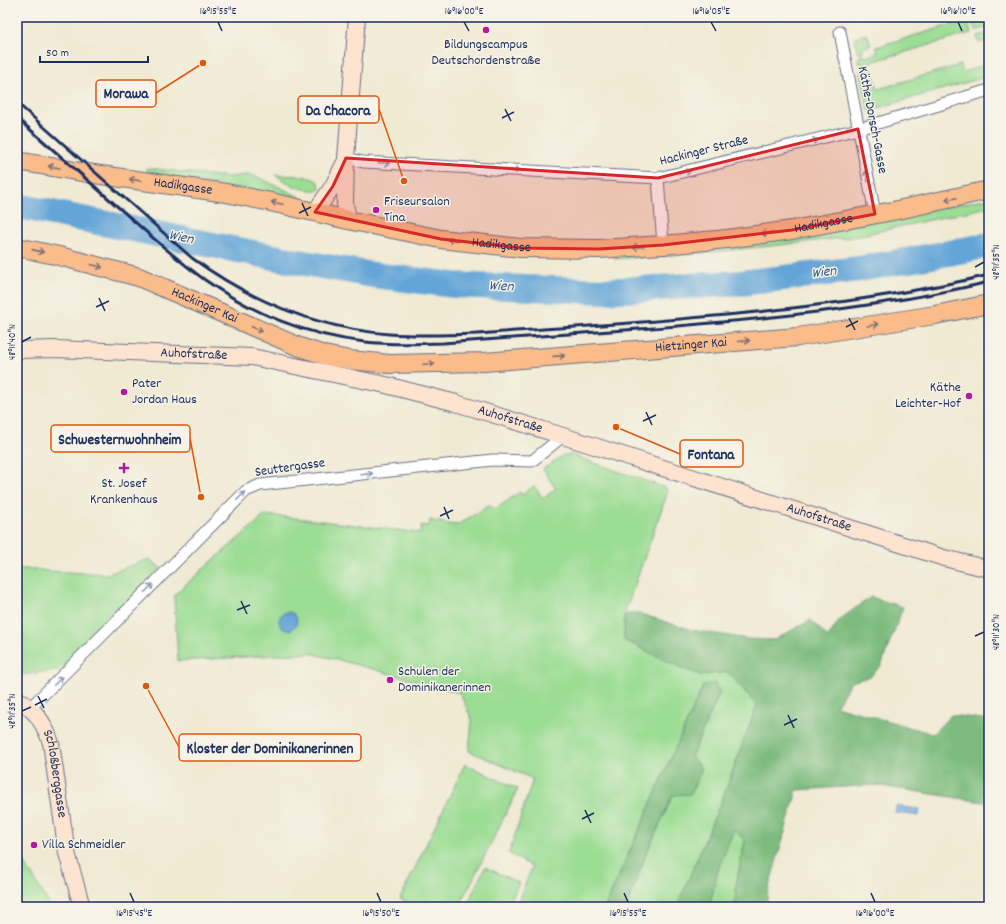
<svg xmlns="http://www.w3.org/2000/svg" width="1006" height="924" viewBox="0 0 1006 924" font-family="Dekko,sans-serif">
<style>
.green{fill:#9cdd94;stroke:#5c8679}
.forest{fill:#7dbc7e;stroke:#4c766e}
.water{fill:#63a5d7;stroke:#3f6a9a}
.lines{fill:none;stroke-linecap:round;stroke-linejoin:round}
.river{stroke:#63a5d7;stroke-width:26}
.street-casing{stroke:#667087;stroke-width:13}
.secondary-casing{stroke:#667087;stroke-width:18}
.primary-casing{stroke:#667087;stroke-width:20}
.street{stroke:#fff;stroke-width:11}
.secondary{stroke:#fde4d0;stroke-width:16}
.primary{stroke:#f9bc8a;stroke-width:18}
.rail{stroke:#1b2f5e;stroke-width:3}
.oneway{stroke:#8d97ae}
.oneway2{stroke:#7f6e72}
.marked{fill:#d62828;fill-opacity:0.2;stroke:#d62828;stroke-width:3;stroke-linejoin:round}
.ticks{fill:none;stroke:#1b2f5e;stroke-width:1.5}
.poi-dot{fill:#b5179e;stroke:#f7f3e8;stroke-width:1.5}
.labels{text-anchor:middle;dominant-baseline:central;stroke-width:3;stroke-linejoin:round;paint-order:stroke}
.poi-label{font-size:14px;fill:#1b2f5e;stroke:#f7f3e8;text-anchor:start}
.street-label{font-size:14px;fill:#1b2f5e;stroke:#f7f3e8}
.water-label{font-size:15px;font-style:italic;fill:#345888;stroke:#f7f3e8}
.leader{fill:none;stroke:#de5710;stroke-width:1.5}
.callout-dot{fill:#de5710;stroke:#f7f3e8;stroke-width:1.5}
.callout{fill:#f7f3e8;stroke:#de5710;stroke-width:1.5}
.callout-label{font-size:15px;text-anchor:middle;font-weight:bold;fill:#1b2f5e}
.neatline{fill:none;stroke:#1b2f5e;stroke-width:1.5}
.ticks-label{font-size:10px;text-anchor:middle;fill:#1b2f5e}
</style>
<rect width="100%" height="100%" fill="#f7f3e8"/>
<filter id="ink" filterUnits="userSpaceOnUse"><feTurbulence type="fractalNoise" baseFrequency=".025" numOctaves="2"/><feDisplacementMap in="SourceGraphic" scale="8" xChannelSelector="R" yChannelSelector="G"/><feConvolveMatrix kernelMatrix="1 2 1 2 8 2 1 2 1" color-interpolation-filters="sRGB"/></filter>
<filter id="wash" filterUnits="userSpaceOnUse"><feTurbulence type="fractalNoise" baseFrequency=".012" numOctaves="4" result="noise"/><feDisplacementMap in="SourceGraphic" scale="16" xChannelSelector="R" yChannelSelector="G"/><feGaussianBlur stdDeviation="0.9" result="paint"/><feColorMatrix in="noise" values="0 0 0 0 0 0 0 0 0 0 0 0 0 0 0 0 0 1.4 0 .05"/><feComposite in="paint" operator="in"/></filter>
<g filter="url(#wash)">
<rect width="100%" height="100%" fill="#f0ead3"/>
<path class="green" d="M976,17H989V27L975,31L971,18Z
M967,20L971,33L861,65L859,63L858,58L860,56L864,55L865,57L878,53L876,47Z
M989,33V40L979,43L977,36Z
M865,34L868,36L871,45L862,48L863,52L859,53L857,51L855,38Z
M989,64V76L871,110H869L868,108L861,72L863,69L871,67L878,89L960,65L963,72Z
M147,168L218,176L231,177L244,175H250L262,179L300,197L301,200L147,173Z
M275,175C286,176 310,174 318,182C320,184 319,185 320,188L317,190C301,191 289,184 275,175Z
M989,198V207L957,214L853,237L705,253L614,259L616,256L676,254L809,234Z
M564,455H572L666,488L667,494L624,615V640L700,675L728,672L757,705L725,792L677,907H626L647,852L691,757L720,692L703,686L605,907H516L532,867L509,853L533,779L469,751L472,720L460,693L343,661L309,653L178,661L174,595L265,515L304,519L421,533V525L429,526L430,520L449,524L457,525L490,505L494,510L520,492L522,495L534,486L543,498L556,489L543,469Z
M149,559L161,568L58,670L23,675L17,674V566L22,569H36L46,571L108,574Z
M465,764L518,789L459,907H416L400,899Z
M734,829L745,841L736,885L735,907H709L719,867Z
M17,850L51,907H17Z
M485,867L519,883L508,907H466Z"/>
<path class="forest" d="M871,597L903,607L881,666L871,676L851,682L836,706L933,734L951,715L989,720V803L875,785L797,790L768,890L766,907H735L736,885L745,841L734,829L719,867L709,907H677L725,792L757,705L728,672L700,675L679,667L624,640V615L634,612L692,630L748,639L774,640L811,620L828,638L839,620Z
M714,683L720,692L691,757L702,768L691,794L673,795L647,852L626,907H605L703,686Z"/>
<path class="water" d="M279 621a9 9 0 1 1 18 0a9 9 0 1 1-18 0Z
M896,806L920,809L919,816L895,813Z"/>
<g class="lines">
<path class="river" d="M17,206L293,261L373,275L454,285L605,291L741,283L859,269L949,253L989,245"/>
</g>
</g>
<g filter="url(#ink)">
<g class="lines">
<defs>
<path id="street" d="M840,32L875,214
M346,158L363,162L658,178L858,129L989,90
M658,178L663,245
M30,708L246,491L260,485L493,460L532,461L563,436"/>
<g id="secondary">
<path d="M315,212L333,186L344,164"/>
<path d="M348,220L345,203L346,158L357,17"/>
<path id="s1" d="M17,350L55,349L252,357L386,385L456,403L563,436L944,558L989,569"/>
<path id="s2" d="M17,699C21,702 26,705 30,708C40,717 47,731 51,743L67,853L82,907"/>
</g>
<g id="primary">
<path id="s3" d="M17,161L87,173L226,193L271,202L348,220L441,239L521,248L599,249L663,245L727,239L792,230L893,211L989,190"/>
<path id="s4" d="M17,247L59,256L139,277L297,346L324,355L350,360L390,364L484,362L798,337L935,315L989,304"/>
</g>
</defs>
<use href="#street" class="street-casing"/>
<use href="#secondary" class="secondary-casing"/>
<use href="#primary" class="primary-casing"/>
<use href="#street" class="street"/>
<use href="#secondary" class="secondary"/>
<use href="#primary" class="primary"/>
<path class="rail" d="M17,103L192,258C251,301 316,328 389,334C418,336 448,335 477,334C648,321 821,314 989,275
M17,118C53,150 90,182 126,214C152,237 177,260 205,280C252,313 308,336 365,342C391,345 417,344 443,343C508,338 574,334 639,329C756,320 874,309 989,282"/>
</g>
<defs><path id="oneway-shaft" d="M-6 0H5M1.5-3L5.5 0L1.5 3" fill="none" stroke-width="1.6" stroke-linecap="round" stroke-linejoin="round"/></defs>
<g class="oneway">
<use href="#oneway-shaft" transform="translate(812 141) rotate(-14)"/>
<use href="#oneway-shaft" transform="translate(384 163) rotate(3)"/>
<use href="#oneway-shaft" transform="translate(514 170) rotate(3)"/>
<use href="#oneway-shaft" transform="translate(685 172) rotate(-14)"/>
<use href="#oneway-shaft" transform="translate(867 176) rotate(-101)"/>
<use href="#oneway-shaft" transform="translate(367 474) rotate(-6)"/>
<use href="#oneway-shaft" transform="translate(241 496) rotate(-45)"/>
<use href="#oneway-shaft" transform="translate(149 588) rotate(-45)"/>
<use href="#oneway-shaft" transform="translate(58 681) rotate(-45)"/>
</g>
<g class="oneway2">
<use href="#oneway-shaft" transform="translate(54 167) rotate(-170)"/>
<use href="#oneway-shaft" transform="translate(135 180) rotate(-172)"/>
<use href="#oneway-shaft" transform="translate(951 199) rotate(168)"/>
<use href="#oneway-shaft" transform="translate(277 203) rotate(-168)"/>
<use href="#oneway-shaft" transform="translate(767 233) rotate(172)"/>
<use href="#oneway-shaft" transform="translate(453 240) rotate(-174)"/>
<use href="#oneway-shaft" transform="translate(638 247) rotate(177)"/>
<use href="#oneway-shaft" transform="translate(38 251) rotate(13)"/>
<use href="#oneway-shaft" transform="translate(97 266) rotate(15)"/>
<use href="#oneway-shaft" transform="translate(873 325) rotate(-9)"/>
<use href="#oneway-shaft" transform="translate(257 329) rotate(23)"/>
<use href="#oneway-shaft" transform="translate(744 341) rotate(-5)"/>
<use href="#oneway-shaft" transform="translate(559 356) rotate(-4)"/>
<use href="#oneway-shaft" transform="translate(429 364) rotate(-2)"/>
</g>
</g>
<path class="marked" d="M858,129L875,214L792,230L663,245L599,249L521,248L441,239L315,212L333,186L346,158L658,178Z"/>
<path class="ticks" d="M218,22L222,31M464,22L469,31M711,22L716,31M958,22L962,31M505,109L511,121M502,118L514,112M302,203L308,216M299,213L311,207M975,267L984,262M99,298L105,311M96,307L109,301M849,318L855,330M846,327L858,321M22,342L31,337M646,412L652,425M643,421L656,415M444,507L449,519M440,516L453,510M241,601L247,614M237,610L250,605M975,636L984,632M38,696L44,708M35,705L47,699M22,711L31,707M788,715L794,728M784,725L797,719M585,810L591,823M582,819L594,813M130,893L134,902M377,893L381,902M624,893L628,902M871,893L875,902"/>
<g class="poi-dot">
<circle cx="486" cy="30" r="4"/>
<circle cx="376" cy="210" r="4"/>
<circle cx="124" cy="392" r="4"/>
<circle cx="969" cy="396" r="4"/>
<path d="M122 462h4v4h4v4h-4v4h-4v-4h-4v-4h4z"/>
<circle cx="390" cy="680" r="4"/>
<circle cx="34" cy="845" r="4"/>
</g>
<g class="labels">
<g class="poi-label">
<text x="486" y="45" text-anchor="middle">Bildungscampus<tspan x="486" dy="16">Deutschordenstraße</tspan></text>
<text x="384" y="202">Friseursalon<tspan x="384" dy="16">Tina</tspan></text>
<text x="132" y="384">Pater<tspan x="132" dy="16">Jordan Haus</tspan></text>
<text x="961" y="388" text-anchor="end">Käthe<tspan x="961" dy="16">Leichter-Hof</tspan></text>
<text x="124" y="484" text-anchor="middle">St. Josef<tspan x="124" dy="16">Krankenhaus</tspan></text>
<text x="398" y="672">Schulen der<tspan x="398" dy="16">Dominikanerinnen</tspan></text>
<text x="42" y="845">Villa Schmeidler</text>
</g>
<g class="street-label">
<text transform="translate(872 120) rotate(79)">Käthe-Dorsch-Gasse</text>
<text transform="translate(704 151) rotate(-14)">Hackinger Straße</text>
<text stroke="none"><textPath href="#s3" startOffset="168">Hadikgasse</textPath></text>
<text stroke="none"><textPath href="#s3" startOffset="816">Hadikgasse</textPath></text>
<text stroke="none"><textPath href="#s3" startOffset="492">Hadikgasse</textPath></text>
<text stroke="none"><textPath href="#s4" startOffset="197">Hackinger Kai</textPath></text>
<text stroke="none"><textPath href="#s4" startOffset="695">Hietzinger Kai</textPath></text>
<text stroke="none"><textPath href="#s1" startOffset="177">Auhofstraße</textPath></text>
<text stroke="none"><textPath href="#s1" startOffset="501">Auhofstraße</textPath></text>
<text transform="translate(290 468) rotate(-8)">Seuttergasse</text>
<text stroke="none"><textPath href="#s1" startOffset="825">Auhofstraße</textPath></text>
<text stroke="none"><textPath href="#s2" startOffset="88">Schloßberggasse</textPath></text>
</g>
<g class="water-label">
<text transform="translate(181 238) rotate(11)">Wien</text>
<text transform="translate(824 273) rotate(-7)">Wien</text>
<text transform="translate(501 287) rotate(2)">Wien</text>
</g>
</g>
<path class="leader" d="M203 63L156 93M404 181L379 109M201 497L190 438M616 427L680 454M146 686L179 747"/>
<g class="callout-dot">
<circle cx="203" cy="63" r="4"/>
<circle cx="404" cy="181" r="4"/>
<circle cx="201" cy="497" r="4"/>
<circle cx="616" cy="427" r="4"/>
<circle cx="146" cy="686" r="4"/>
</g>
<g class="callout">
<rect x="96" y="80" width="60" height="27" rx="4"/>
<rect x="298" y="96" width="81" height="27" rx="4"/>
<rect x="51" y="425" width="139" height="27" rx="4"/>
<rect x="680" y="440" width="63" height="27" rx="4"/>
<rect x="179" y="734" width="182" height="27" rx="4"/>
</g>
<g class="callout-label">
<text x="126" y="98">Morawa</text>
<text x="338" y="115">Da Chacora</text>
<text x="120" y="444">Schwesternwohnheim</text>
<text x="711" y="459">Fontana</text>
<text x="270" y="753">Kloster der Dominikanerinnen</text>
</g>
<rect width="1006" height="924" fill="none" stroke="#f7f3e8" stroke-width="44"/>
<path d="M40 56v6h108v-6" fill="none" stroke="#1b2f5e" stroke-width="2"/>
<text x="46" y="56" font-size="12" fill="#1b2f5e" stroke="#f7f3e8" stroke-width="3" paint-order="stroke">50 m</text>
<rect x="22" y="22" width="962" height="880" class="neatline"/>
<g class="ticks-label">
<text x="218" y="14">16°15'55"E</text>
<text x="464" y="14">16°16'00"E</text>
<text x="711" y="14">16°16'05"E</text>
<text x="958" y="14">16°16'10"E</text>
<text transform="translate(995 262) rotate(-90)" y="4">48°11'35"N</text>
<text transform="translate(11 342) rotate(-90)" y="4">48°11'40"N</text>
<text transform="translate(995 632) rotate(-90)" y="4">48°11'30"N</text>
<text transform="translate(11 711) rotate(-90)" y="4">48°11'35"N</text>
<text x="134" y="916">16°15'45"E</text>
<text x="381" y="916">16°15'50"E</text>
<text x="628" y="916">16°15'55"E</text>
<text x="875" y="916">16°16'00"E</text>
</g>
</svg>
